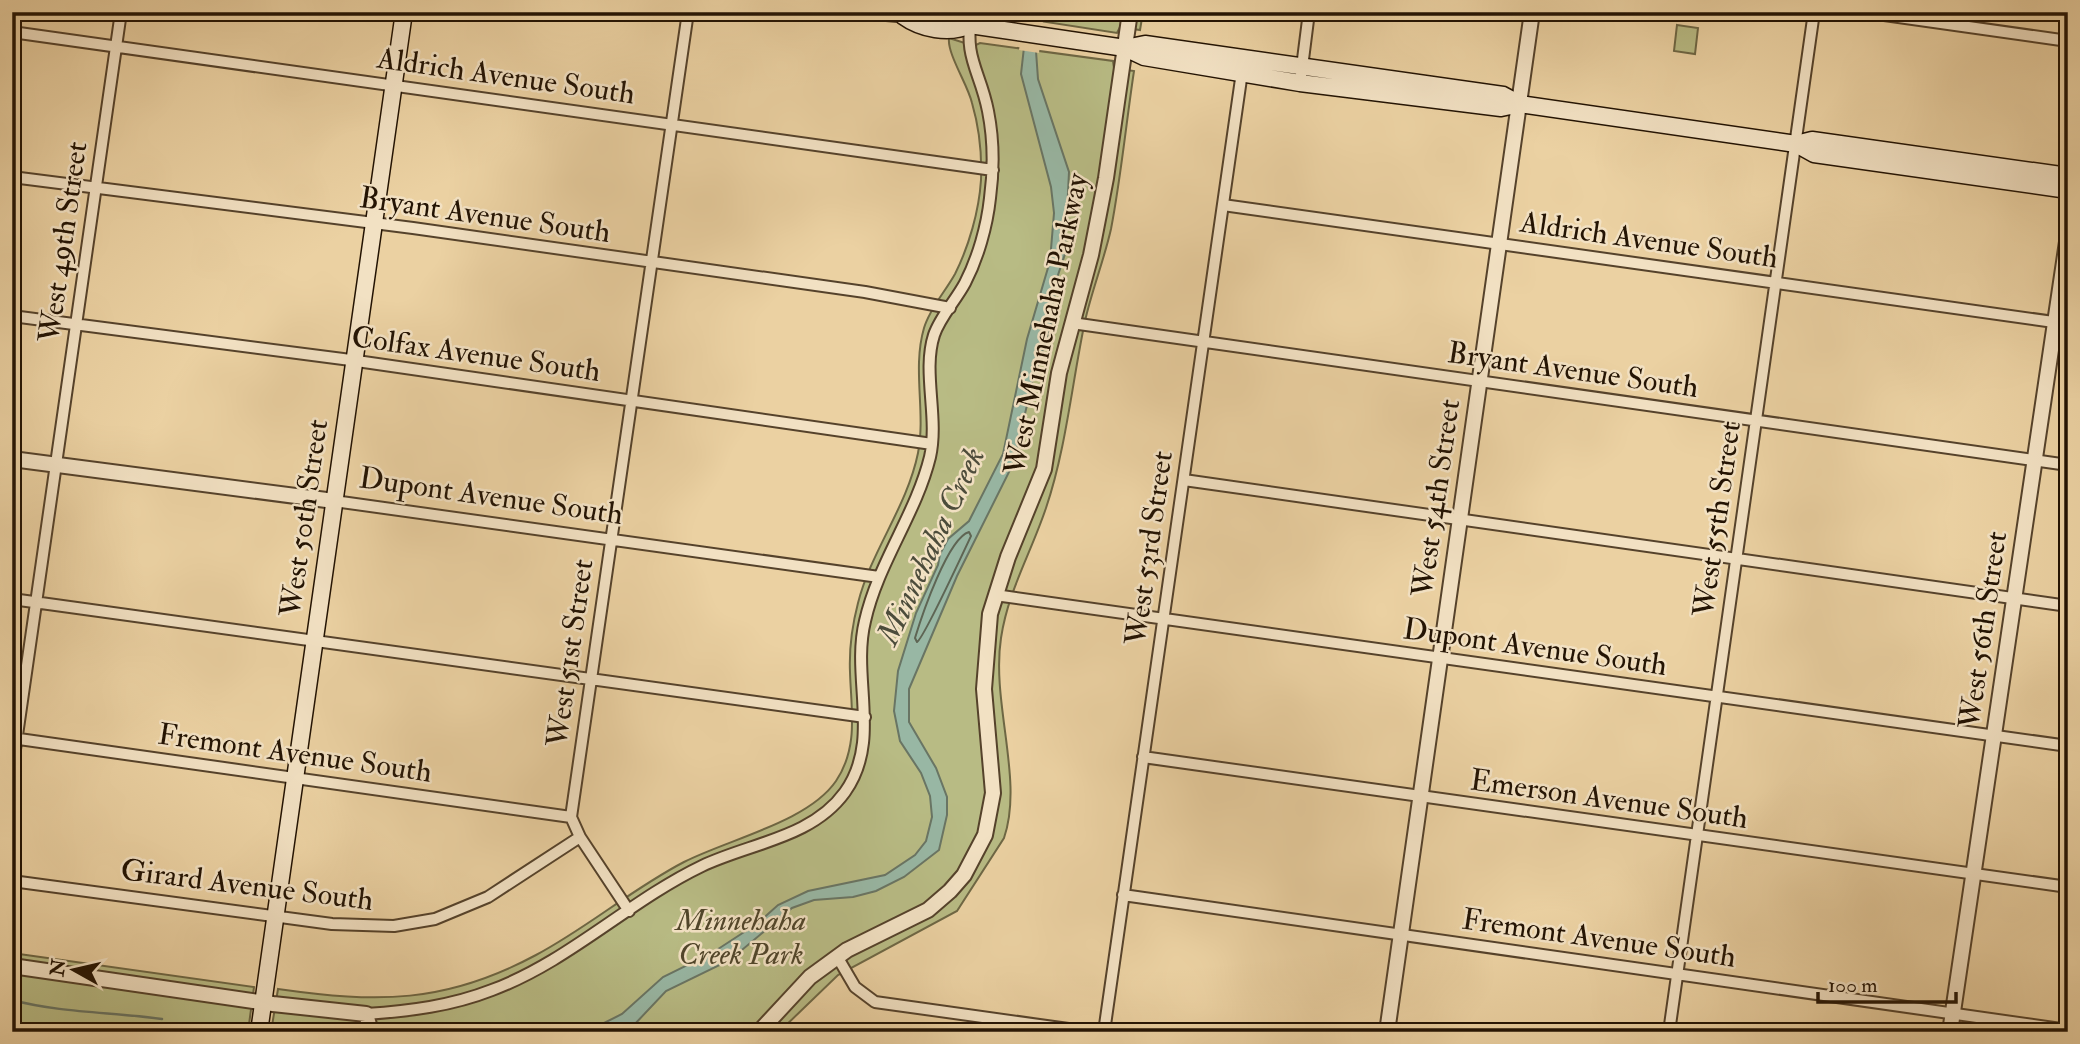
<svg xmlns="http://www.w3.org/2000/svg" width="2080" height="1044" viewBox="0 0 2080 1044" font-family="'IM FELL Double Pica',serif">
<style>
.green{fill:#b8bb84;stroke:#6e6744;stroke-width:2}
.water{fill:#98b7a4;stroke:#697564;stroke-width:2}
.pier{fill:#ebd1a2}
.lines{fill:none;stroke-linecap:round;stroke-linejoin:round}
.shore{stroke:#5e6554;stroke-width:2}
.stream{stroke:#697564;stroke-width:2.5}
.minor-casing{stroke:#55422b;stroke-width:14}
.tertiary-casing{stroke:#55422b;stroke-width:18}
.secondary-casing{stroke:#231303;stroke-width:19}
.minor{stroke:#f2e1c3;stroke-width:10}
.tertiary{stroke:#f2e1c3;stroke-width:14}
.secondary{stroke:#f2e1c3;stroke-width:16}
.labels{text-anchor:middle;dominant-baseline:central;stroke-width:5;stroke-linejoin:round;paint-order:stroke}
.street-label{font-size:30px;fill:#231303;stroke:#f2e1c3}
.park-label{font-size:30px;font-style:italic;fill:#50452a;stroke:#f2e1c3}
.water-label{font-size:32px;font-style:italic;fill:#4c4c3b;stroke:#f2e1c3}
</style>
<rect width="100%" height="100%" fill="#ebd1a2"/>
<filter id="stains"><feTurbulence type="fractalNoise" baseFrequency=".00286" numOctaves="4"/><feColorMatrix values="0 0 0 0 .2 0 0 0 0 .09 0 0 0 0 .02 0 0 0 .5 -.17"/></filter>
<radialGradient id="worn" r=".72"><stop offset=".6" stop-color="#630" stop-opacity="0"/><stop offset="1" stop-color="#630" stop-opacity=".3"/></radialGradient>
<path class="green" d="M967,12H1143L1140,30L1120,27L1117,33L989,13L982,18Z
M1677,25L1698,28L1695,54L1674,51Z
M949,38L974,46L980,43L1113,61L1114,68L1134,71C1126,124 1121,177 1111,229C1104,260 1092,290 1085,321C1072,383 1066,449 1046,508C1031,553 1008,591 1001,638C991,703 1024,780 1004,838L957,911L838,975L779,1032H271L278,989C377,1003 445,1004 536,955C587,928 632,889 684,862C729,839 808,822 836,781C859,747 851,709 850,672C849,648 852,626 858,603C871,551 907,507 918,453C926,412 912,369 924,328C930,308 945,292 955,274C969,246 979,211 981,180C982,155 979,127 972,103C968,85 947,54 949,38Z
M12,953L254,987L248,1032H12Z"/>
<path class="water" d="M1028,12H1043L1036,51L1038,79L1069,172L1065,254L1057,278L1051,326L1032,383L1014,462L957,576L909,689V722L936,768L947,797V815L939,850L904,877L876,891L853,897L814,900L792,908L730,960L666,991L633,1026L613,1032H576L596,1027L622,1014L663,977L712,953L758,923L778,905L808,891L885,875L915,855L926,841L932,817L930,796L921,773L900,741L894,711L898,671L916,613L938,565L940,554L948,539L969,521L1003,454L1027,339L1050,261L1054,213L1051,187L1021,74Z"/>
<path class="pier" d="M1024,18L1043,21L1039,53L1019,50Z"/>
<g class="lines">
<path class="shore" d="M969,532L971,536C964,551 923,639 917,642L915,638C922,615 948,538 969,532Z"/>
<path class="stream" d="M12,1000C61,1013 112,1012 162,1019"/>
<defs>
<path id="minor" d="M1863,12L2068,41
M12,32L993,170
M1300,83L1309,12
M12,177L413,228L865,292L950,308
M1223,205L2068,324
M12,316L343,359L932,444
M1072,323L2068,465
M1184,480L2068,606
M334,501L879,577
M995,595L2068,746
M12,599L865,717
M12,738L571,817
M1143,757L2068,887
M12,770L121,12
M12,881L332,924L394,926L435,919L488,897L580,837
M1123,895L2068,1030
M629,911L580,837L571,817L688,12
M838,958L855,987L875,1002L1090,1032
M366,1014C410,1011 451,1006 492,990C568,962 629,901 702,866C750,843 812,838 845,792C882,740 851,678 865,621C878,563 916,514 930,457C939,417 922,372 934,335C940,317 956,300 965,283C978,258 987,226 990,198C994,168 994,141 988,111C980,70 963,58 972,12
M1104,1032L1242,72
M1669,1032L1814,12"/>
<path id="tertiary" d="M12,459L334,501
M12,966L273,1004L366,1014L371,1032
M759,1032L810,977L847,950L928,910L950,891L964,875L985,835L993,793L984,689L990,614L1008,557L1044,469L1059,373L1091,255L1106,178L1130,12
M1387,1032L1532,12
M1950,1032L2068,235"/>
<path id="secondary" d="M879,12L952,17L970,25L1125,48L1144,57L1300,83L1501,108L1520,104
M903,16C921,29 949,35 970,25
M1125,48L1145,44L1503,95L1520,104L1796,144L1812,140L2068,176
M1796,144L1814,154L2068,190
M259,1032L404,12"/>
</defs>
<use href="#minor" class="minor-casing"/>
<use href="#tertiary" class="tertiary-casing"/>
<use href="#secondary" class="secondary-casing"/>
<use href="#minor" class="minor"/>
<use href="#tertiary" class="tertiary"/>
<use href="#secondary" class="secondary"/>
</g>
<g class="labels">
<g class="street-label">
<text transform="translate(506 76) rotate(8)">Aldrich Avenue South</text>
<text transform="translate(485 215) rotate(8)">Bryant Avenue South</text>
<text transform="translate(1649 240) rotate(8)">Aldrich Avenue South</text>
<text transform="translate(63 242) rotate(-82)">West 49th Street</text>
<text transform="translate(1046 324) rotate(-78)">West Minnehaha Parkway</text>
<text transform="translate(476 354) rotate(8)">Colfax Avenue South</text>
<text transform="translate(1573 370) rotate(8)">Bryant Avenue South</text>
<text transform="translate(491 496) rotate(8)">Dupont Avenue South</text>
<text transform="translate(1436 498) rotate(-82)">West 54th Street</text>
<text transform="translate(304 518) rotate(-82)">West 50th Street</text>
<text transform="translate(1717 519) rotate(-82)">West 55th Street</text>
<text transform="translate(1149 548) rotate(-82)">West 53rd Street</text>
<text transform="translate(1983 630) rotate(-82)">West 56th Street</text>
<text transform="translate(1535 647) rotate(8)">Dupont Avenue South</text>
<text transform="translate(570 653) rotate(-82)">West 51st Street</text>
<text transform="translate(295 753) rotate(8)">Fremont Avenue South</text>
<text transform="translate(1609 799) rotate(8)">Emerson Avenue South</text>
<text transform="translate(247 885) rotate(7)">Girard Avenue South</text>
<text transform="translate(1599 938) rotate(8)">Fremont Avenue South</text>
</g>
<g class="park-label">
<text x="741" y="920">Minnehaha<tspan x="741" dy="34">Creek Park</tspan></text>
</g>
<g class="water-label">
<text transform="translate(931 546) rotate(-65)">Minnehaha Creek</text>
</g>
</g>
<rect width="2080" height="1044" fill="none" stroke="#ebd1a2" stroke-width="42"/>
<rect x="14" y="14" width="2052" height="1016" fill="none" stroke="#231303" stroke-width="3.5"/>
<rect x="21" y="21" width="2038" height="1002" fill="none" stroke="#231303" stroke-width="2"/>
<g transform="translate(74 970) rotate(278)" stroke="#f2e1c3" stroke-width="5" paint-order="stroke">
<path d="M0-5L12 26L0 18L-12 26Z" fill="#231303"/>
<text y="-10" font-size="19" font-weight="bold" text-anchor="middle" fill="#231303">N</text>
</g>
<path d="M1818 992v10h138v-10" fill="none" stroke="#231303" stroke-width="3.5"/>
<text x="1828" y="992" font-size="21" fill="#231303" stroke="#f2e1c3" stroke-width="5" paint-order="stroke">100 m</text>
<rect width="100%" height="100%" filter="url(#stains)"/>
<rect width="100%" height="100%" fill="url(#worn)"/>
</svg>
